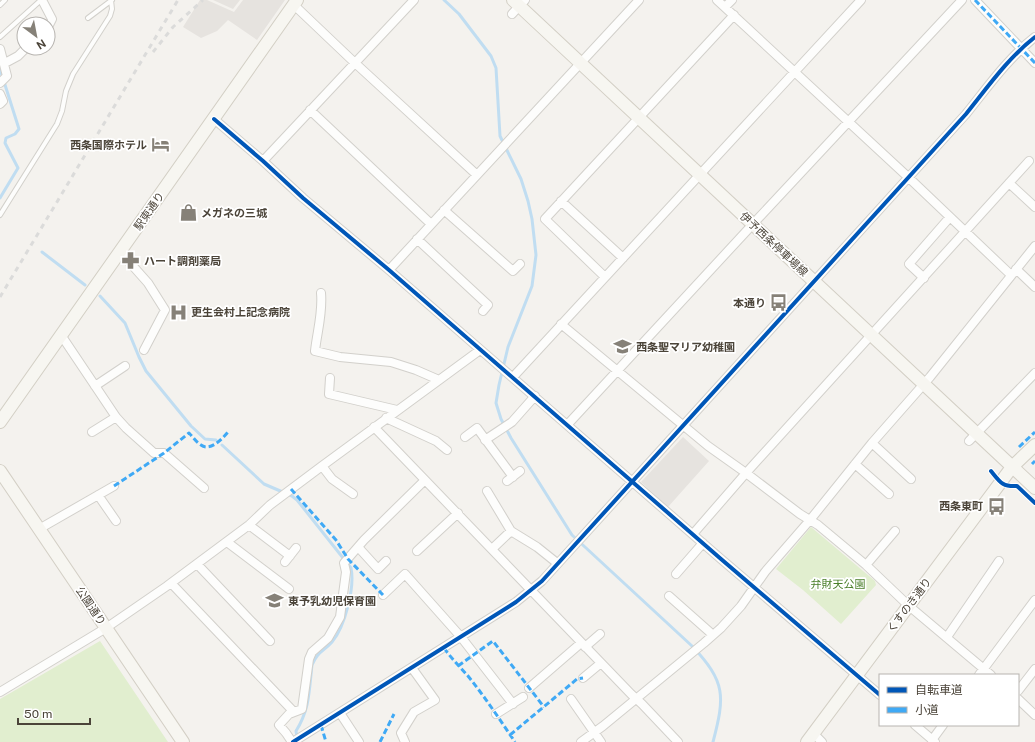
<svg xmlns="http://www.w3.org/2000/svg" width="1035" height="742" viewBox="0 0 1035 742" font-family="'Public Sans','Noto Sans JP',sans-serif">
<style>
.green{fill:#e1eecf}
.parking{fill:#e6e3df}
.lines{fill:none;stroke-linecap:round;stroke-linejoin:round}
.stream{stroke:#c0ddf1;stroke-width:3}
.lane-casing{stroke:#d2d0cb;stroke-width:6}
.street-casing{stroke:#d2d0cb;stroke-width:10}
.secondary-casing{stroke:#d3cfc5;stroke-width:14}
.lane{stroke:#fdfdfc;stroke-width:4}
.street{stroke:#fdfdfc;stroke-width:8}
.secondary{stroke:#f7f6f1;stroke-width:12}
.rail{stroke:#dbdbda;stroke-width:3;stroke-dasharray:5 5;stroke-linecap:butt}
.quiet{stroke:#3fa9f5;stroke-width:3;stroke-dasharray:6 3;stroke-linecap:butt}
.cycleway-casing{stroke:#fff;stroke-width:6}
.cycleway{stroke:#0057b8;stroke-width:4}
.labels{text-anchor:middle;dominant-baseline:central;stroke-width:3.5;stroke-linejoin:round;paint-order:stroke}
.poi-label{font-size:11px;font-weight:bold;fill:#4b4439;stroke:#fff;text-anchor:start}
.street-label{font-size:11px;fill:#4b4439;stroke:#fff}
.park-label{font-size:11px;fill:#4a7f2a;stroke:#fff}
</style>
<rect width="100%" height="100%" fill="#f4f2ee"/>
<path class="green" d="M811,527L875,581L876,585L841,624L803,590L776,569Z
M100,641L168,742H0V699Z"/>
<path class="parking" d="M200,0H207L234,12L243,0H285L257,40L228,20L217,31L201,38L183,27Z
M213,0H240L233,9Z
M683,437L709,461L668,507L641,482Z"/>
<g class="lines">
<path class="stream" d="M444,0L459,14L491,56L496,68L500,136L521,179L528,201L532,219L536,255L532,286L508,347L499,385L496,403L501,419L511,438L572,535L692,646C726,682 725,696 713,742
M0,69L19,129L15,134L6,138L5,143L18,168L0,198
M42,252L85,285
M100,296L125,323L139,357L146,371L191,426L205,439L216,440
M222,445L264,484L292,496L297,500L351,568C355,587 345,627 332,642C323,652 318,651 312,665C309,690 310,709 296,731L297,737"/>
<defs>
<path id="lane" d="M0,5L5,0
M88,18L112,0
M0,37L41,0
M0,215L57,124L62,111L66,91L73,74L110,16L112,9L111,0"/>
<path id="street" d="M42,0L52,19L48,27
M717,0L908,177L1011,275
M975,0L1035,63
M294,5L355,63L477,175
M725,7L732,0
M512,14L525,0
M0,49L7,76L0,83
M5,63L18,56L26,48
M0,94L3,101L0,104
M310,110L431,224
M214,119L263,161L303,198L389,270L721,559L880,695
M263,161L414,0
M1009,183L1035,207
M561,201L623,258
M444,210L513,271L520,264
M417,239L488,305L483,311
M119,253L124,256L148,283L165,310L144,350
M1016,269L1035,287
M389,270L639,0
M605,277L545,219L734,15
M924,278L909,264L950,217
M321,293C323,313 317,332 315,351L340,357L391,362L416,370L439,380
M561,324L708,446L746,473L800,514L818,525L866,565L909,606L991,675
M61,335L116,417L126,428L154,453H164L204,488
M513,377L861,0
M330,378L329,394L397,410
M95,386L125,366
M386,418L436,441L447,450
M568,424L753,224L962,0
M374,427L631,694L642,704L678,742
M92,432L116,417
M465,437L477,428L513,477
M485,440L512,422L535,396
M969,441L1035,373
M872,443L911,479
M855,464L889,494
M322,466L332,479L353,494
M507,481L520,471
M487,491L511,531L537,547L557,563
M98,495L116,521
M249,525L290,556
M39,529L114,486
M693,534L746,473L1029,161
M227,542L289,589
M358,547L378,569L386,561
M492,549L511,531
M417,551L458,513
M285,562L296,548
M197,564L270,641
M866,565L895,531
M676,574L703,543
M171,583L293,711
M383,595L405,574L461,637L513,704
M669,596L713,635
M947,637L999,561
M585,647L600,634
M979,675L1035,600
M583,678L601,663
M529,688L581,643
M1018,691L1035,669
M0,692L106,628L167,586L249,525L270,505L322,466L480,350
M571,699L601,742
M1018,699L1035,715
M340,713L359,742
M496,714L523,697
M915,725L935,742
M813,733L822,742
M932,740L943,725
M292,742L286,733L279,725L289,714L302,709L309,659L312,652L328,638L340,617L346,572L344,563L364,540L425,480
M293,742L516,602L542,581L966,114C987,88 1008,58 1035,37
M405,742L401,733L414,712L435,700L412,668
M581,742L603,726L704,643L721,628L741,606L765,572L810,520L872,443L930,377L1035,246"/>
<path id="secondary" d="M513,0L1035,488
M0,422L297,0
M0,471L183,742
M807,742L1012,467L1035,445"/>
</defs>
<use href="#lane" class="lane-casing"/>
<use href="#street" class="street-casing"/>
<use href="#secondary" class="secondary-casing"/>
<use href="#lane" class="lane"/>
<use href="#street" class="street"/>
<use href="#secondary" class="secondary"/>
<path class="rail" d="M153,52L173,27L203,0
M0,297L178,0"/>
<path class="quiet" d="M975,0L1035,63
M1019,447L1035,432
M1032,464L1035,461
M114,486L164,453L189,433C193,437 196,442 201,445C210,452 222,439 228,432
M291,489L336,540L348,559L383,595
M444,648C451,658 460,667 468,676C485,697 500,720 515,742
M458,666L493,641L544,707
M321,725L326,742
M510,735L577,679L583,678
M380,742L394,714"/>
<defs>
<path id="cycleway" d="M214,119L263,161L303,198L389,270L721,559L880,695
M991,471C1000,482 1002,487 1017,486L1035,503
M293,742L516,602L542,581L966,114C987,88 1008,58 1035,37"/>
</defs>
<use href="#cycleway" class="cycleway-casing"/>
<use href="#cycleway" class="cycleway"/>
</g>
<defs>
<symbol id="hotel-bare" viewBox="-9 -9 18 18"><path d="M-6-4.5h1.5V1H6V5H4.5V3h-9V5H-6ZM-4 0a1.8 1.8 0 1 1 3.6 0ZM.5 0V-2.5h3Q6-2.5 6 0Z" fill="#868178" stroke="#fff" stroke-width="2.5" paint-order="stroke"/></symbol>
<symbol id="shop-bare" viewBox="-9 -9 18 18"><path d="M-5-2.5h2.3a2.7 3.5 0 0 1 5.4 0H5L5.5 6h-11ZM-1.5-2.5h3a1.5 2.3 0 0 0-3 0Z" fill="#868178" stroke="#fff" stroke-width="2.5" paint-order="stroke"/></symbol>
<symbol id="pharmacy-bare" viewBox="-9 -9 18 18"><path d="M-2-6h4v4h4v4h-4v4h-4v-4h-4v-4h4Z" fill="#868178" stroke="#fff" stroke-width="2.5" paint-order="stroke"/></symbol>
<symbol id="bus-bare" viewBox="-9 -9 18 18"><path d="M-5-6H5V4H4V6H2V4H-2V6H-4V4H-5ZM-3.5-4V0h7V-4ZM-3.5 1.2v1.5H-2V1.2ZM2 1.2v1.5H3.5V1.2Z" fill="#868178" stroke="#fff" stroke-width="2.5" paint-order="stroke"/></symbol>
<symbol id="hospital-bare" viewBox="-9 -9 18 18"><path d="M-5-5h3v3.5h4V-5h3V5h-3V1.5h-4V5h-3Z" fill="#868178" stroke="#fff" stroke-width="2.5" paint-order="stroke"/></symbol>
<symbol id="school-bare" viewBox="-9 -9 18 18"><path d="M0-5L7-2L0 1L-7-2ZM-4 1L0 2.5L4 1V4Q0 6-4 4Z" fill="#868178" stroke="#fff" stroke-width="2.5" paint-order="stroke"/></symbol>
</defs>
<g fill-rule="evenodd">
<use href="#hotel-bare" x="148" y="132" width="25" height="25"/>
<use href="#shop-bare" x="176" y="200" width="25" height="25"/>
<use href="#pharmacy-bare" x="118" y="248" width="25" height="25"/>
<use href="#bus-bare" x="766" y="290" width="25" height="25"/>
<use href="#hospital-bare" x="166" y="300" width="25" height="25"/>
<use href="#school-bare" x="610" y="334" width="25" height="25"/>
<use href="#bus-bare" x="984" y="494" width="25" height="25"/>
<use href="#school-bare" x="262" y="588" width="25" height="25"/>
</g>
<g class="labels">
<g class="poi-label">
<text x="147" y="145" text-anchor="end">西条国際ホテル</text>
<text x="201" y="213">メガネの三城</text>
<text x="144" y="261">ハート調剤薬局</text>
<text x="766" y="303" text-anchor="end">本通り</text>
<text x="191" y="312">更生会村上記念病院</text>
<text x="636" y="347">西条聖マリア幼稚園</text>
<text x="983" y="506" text-anchor="end">西条東町</text>
<text x="288" y="601">東予乳幼児保育園</text>
</g>
<g class="street-label">
<text transform="translate(149 211) rotate(-55)">駅東通り</text>
<text transform="translate(774 244) rotate(43)">伊予西条停車場線</text>
<text transform="translate(909 605) rotate(-53)">くすのき通り</text>
<text transform="translate(91 606) rotate(56)">公園通り</text>
</g>
<g class="park-label">
<text x="838" y="584">弁財天公園</text>
</g>
</g>
<rect x="879" y="674" width="140" height="52" fill="#ffffff" stroke="#b7b4b0"/>
<rect x="887" y="687" width="20" height="6" fill="#0057b8" stroke="#b7b4b0"/>
<text x="915" y="694" font-size="12" fill="#4b4439">自転車道</text>
<rect x="887" y="707" width="20" height="6" fill="#3fa9f5" stroke="#b7b4b0"/>
<text x="915" y="714" font-size="12" fill="#4b4439">小道</text>
<g transform="translate(36 36) rotate(148)"><circle r="19" fill="#ffffff" stroke="#b7b4b0"/>
<path d="M0-3L7 15L0 10L-7 15Z" fill="#868178"/>
<text y="-6" font-size="11" font-weight="bold" text-anchor="middle" fill="#4b4439">N</text>
</g>
<path d="M18 718v6h72v-6" fill="none" stroke="#4b4439" stroke-width="2"/>
<text x="24" y="718" font-size="12" fill="#4b4439" stroke="#ffffff" stroke-width="3" paint-order="stroke">50 m</text>
</svg>
